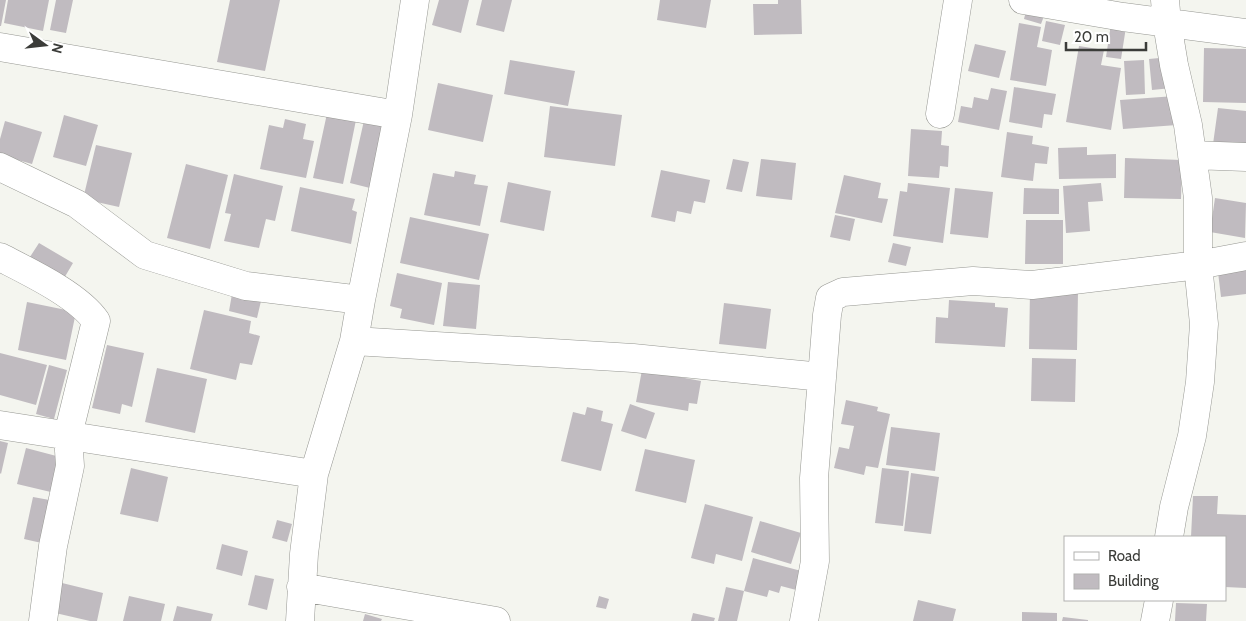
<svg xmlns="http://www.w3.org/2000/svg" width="1246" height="621" viewBox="0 0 1246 621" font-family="Cabin,sans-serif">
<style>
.building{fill:#c0bbc0}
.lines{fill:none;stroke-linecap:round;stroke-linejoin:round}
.street-casing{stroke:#969792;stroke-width:29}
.street{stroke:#fff;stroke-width:28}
</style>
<rect width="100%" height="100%" fill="#f4f5ef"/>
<path class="building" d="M0,0H6L1,26H0Z
M8,0H49L43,31L4,23Z
M56,0H73L66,33L50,30Z
M230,0H280L265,71L217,62Z
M439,0H469L461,33L432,25Z
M482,0H512L504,32L476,25Z
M660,0H711L706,28L657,20Z
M778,0H801L802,34L754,35L753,4H778Z
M1026,11L1044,16L1041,24L1024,19Z
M1046,21L1065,25L1060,45L1042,41Z
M1019,23L1041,27L1037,47L1052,50L1046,86L1010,80Z
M1111,24L1126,27L1121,59L1106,57Z
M975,44L1006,51L999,78L968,71Z
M1079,46L1104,50L1101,65L1121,68L1111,130L1066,122Z
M1204,48L1246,49V103L1203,102Z
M1170,57L1172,88L1152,90L1149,59Z
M510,60L575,71L568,106L504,94Z
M1144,60L1145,94L1126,95L1124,61Z
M438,83L493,95L483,142L428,130Z
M1014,87L1056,94L1052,115L1044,114L1042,128L1009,122Z
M991,88L1007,91L999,130L958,122L961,106L972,108L974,97L988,100Z
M1175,96L1177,125L1123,129L1120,100Z
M550,106L622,115L615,166L544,157Z
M1218,108L1246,111V148L1213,144Z
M328,109L357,115L343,184L313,178Z
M64,115L98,125L86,166L53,157Z
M365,116L385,121L370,188L350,183Z
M285,119L306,124L303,139L314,141L306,178L260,169L269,125L283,128Z
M5,121L42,132L32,164L0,155V139Z
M911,129L942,131L941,145L949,146L948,167L940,166L939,178L908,176Z
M1007,132L1033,136L1032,144L1049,147L1047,164L1035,163L1033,181L1001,177Z
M96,145L132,153L119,207L83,199Z
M1087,147V155L1116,154V178L1059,179L1058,148Z
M1125,158L1182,160L1181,199L1124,198Z
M733,159L749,162L742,192L726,189Z
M761,159L796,163L792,200L756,196Z
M186,164L228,175L210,249L167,238Z
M661,170L710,180L705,203L694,201L691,214L677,211L675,222L651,217Z
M455,171L476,175L474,184L488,186L480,226L424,215L433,173L454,177Z
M234,174L283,186L275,221L266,219L259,248L224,241L231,214L225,213Z
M844,175L881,183L878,198L888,199L882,223L835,213Z
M508,182L551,191L544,231L500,222Z
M908,183L950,188L943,243L893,236L900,191L907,192Z
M1101,183L1103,201L1088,202L1090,231L1066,233L1063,186Z
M300,187L355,199L352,210L357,212L351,244L291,231Z
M955,188L993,192L988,238L950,234Z
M1024,188L1059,189V214H1023Z
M1215,198L1246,203L1245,238L1210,232Z
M835,215L855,219L850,241L830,237Z
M410,217L489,234L479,280L400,263Z
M1026,220H1063V264H1025Z
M39,243L73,263L63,280L28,260Z
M893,243L911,247L906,266L888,262Z
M1246,261V294L1221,297L1217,264Z
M397,273L442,283L434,325L400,318L402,309L390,306Z
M448,282L480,285L476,329L443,326Z
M1030,291L1078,292L1077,350L1029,349Z
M232,294L261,301L257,318L229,311Z
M949,300L995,303V307L1008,308L1005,347L935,343L936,317L948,318Z
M27,302L76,312L66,360L18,350Z
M724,303L771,309L766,349L719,344Z
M204,310L251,321L249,333L260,336L252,365L240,363L236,380L190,369Z
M107,345L144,353L132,407L122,404L120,414L92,408Z
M0,353L47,365L36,405L0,395Z
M1032,358L1076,359L1075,402L1031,401Z
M49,365L67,370L54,419L36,414Z
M157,368L207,379L195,433L145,422Z
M642,370L701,381L697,404L689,403L688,411L636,402Z
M846,400L878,407L877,411L890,414L878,468L866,466L864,475L834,468L839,447L849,449L854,426L841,424Z
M630,404L655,413L646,439L621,431Z
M587,407L603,411L601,421L613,424L601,471L561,461L573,412L585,415Z
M891,427L940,433L935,471L886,465Z
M0,441L8,443L1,474L0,473Z
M26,448L64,458L55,493L17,484Z
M645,449L695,460L686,503L635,491Z
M131,468L168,477L158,522L120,514Z
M882,468L909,471L903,526L875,523Z
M911,473L939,477L931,534L904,531Z
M1193,496H1218L1217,514L1246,515V588L1225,587V537H1191Z
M33,497L55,501L46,544L24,539Z
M705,504L753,517L742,561L716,554L714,564L691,558Z
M277,520L292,524L287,542L272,538Z
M760,521L801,533L791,564L751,552Z
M222,544L248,551L242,576L216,569Z
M753,558L805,572L800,591L781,586L779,593L769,590L767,597L744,591Z
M255,575L274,579L267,610L248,605Z
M58,582L103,593L97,621H90L51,612Z
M726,587L744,591L737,621H718Z
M129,596L165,604L161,621H123Z
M599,596L609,599L606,609L596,607Z
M918,600L956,609L953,621H913Z
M1176,603L1207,604L1206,621H1175Z
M177,606L213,614L211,621H173Z
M1022,612L1057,613V621H1022Z
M693,613L715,618L714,621H691Z
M365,614L382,619L381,621H363Z
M1063,617L1088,620V621H1062Z"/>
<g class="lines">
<defs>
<path id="street" d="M1023,0L1123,17L1246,33
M1165,0L1167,23L1174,65L1188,125L1198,198V265L1204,324L1200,382L1192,436L1174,507L1169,537
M0,47L398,115
M940,114L958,0
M1192,155L1246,157
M0,167L77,204L145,255L246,286L361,300
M0,257C29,272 78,295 96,321L68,435L70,466L53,546L43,621
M354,341L633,358L822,377
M0,425L314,474
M301,587L496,621
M300,621L304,554L314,474L354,341L361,300L398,115L415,0
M804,621L815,561L814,478L827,315L830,298L843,292L973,281L1032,285L1198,265L1246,256
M1155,621L1159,600"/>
</defs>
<use href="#street" class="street-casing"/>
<use href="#street" class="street"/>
</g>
<rect x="1064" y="536" width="162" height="65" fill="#ffffff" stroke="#b1b1b0"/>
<rect x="1074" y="552" width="25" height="8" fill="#ffffff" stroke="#b1b1b0"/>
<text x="1108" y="561" font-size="15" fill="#3b3c39">Road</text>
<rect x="1074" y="574" width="25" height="15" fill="#c0bbc0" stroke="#b1b1b0"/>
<text x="1108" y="586" font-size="15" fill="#3b3c39">Building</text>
<g transform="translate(45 45) rotate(105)" stroke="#ffffff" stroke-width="4" paint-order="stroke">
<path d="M0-4L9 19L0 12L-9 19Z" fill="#3b3c39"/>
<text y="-8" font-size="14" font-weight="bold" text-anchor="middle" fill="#3b3c39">N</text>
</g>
<path d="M1066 42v8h80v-8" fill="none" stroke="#3b3c39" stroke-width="2.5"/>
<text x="1074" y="42" font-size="15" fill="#3b3c39" stroke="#ffffff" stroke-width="4" paint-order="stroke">20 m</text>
</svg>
